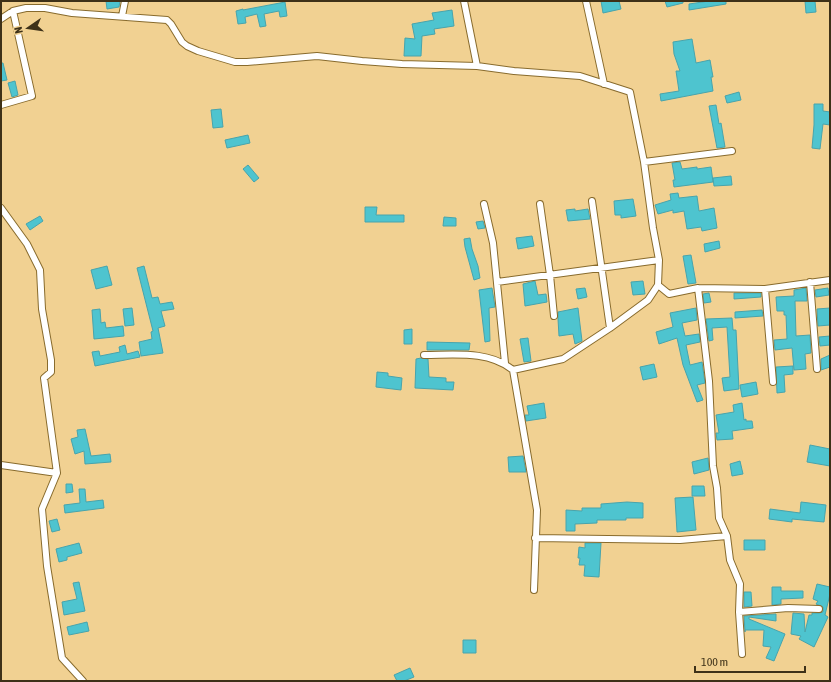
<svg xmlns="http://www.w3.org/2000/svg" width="831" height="682" viewBox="0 0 831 682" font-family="'Asap Condensed',sans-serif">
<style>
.building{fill:#4ec4cf;stroke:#48a4ac}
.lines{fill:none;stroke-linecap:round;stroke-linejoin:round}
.minor-casing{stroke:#886b2d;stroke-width:8}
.minor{stroke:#fff;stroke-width:6}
</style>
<rect width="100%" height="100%" fill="#f1d192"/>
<path class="building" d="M106,1H120L119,7L107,9Z
M601,1H619L621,9L603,13Z
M665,1H683V3L667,7Z
M709,1H726V4L689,10V4Z
M805,1H815L816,12L806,13Z
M285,2L287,16L280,17L279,11L264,14L266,26L260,27L257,14L245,17L246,23L238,24L236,11L243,9V10Z
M452,10L454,26L434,29L435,34L422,36L421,56H404L405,38L415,39L412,24L434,20L432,13Z
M692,39L696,63L710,60L713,77H711L713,91L661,101L660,94L679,91L676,71H680L674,54L673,42Z
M1,63H3L7,80L1,81Z
M15,81L18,95L12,97L8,83Z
M739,92L741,100L727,103L725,96Z
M814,104H823V111L830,112V125L823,124L820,149L812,148L814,125Z
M716,105L719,124L721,123L725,147L717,148L709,106Z
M221,109L223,127L213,128L211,110Z
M248,135L250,143L227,148L225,140Z
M680,162L682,169L697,167V169L711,167L713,182L674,187L673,180H675L672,163Z
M248,165L259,178L254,182L243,169Z
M731,176L732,185L714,186L713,178Z
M678,193L679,198L697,196L699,211L714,208L717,228L702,231L701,227L687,229L684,211L673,213V210L658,214L655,205L671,200L670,194Z
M633,199L636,216L621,218V215H615L614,201Z
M365,207H377L376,215H404V222H365Z
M575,209V211L588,209L590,219L568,221L566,210Z
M40,216L43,221L30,230L26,224Z
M444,217L456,218V226H443Z
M483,221L485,228L478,229L476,222Z
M532,236L534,246L518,249L516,238Z
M470,238L472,249L478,266L480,278L474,280L465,247L464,239Z
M719,241L720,248L705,252L704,244Z
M691,255L696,283L688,284L683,256Z
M107,266L112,285L96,289L91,270Z
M144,266L152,298L158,297L160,304L172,302L174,309L161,311L165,326L158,328L163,353L141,356L139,342L152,339L151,332L153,331L137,268Z
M535,281L538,295L546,294L547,302L525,306L523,284Z
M643,281L645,294L633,295L631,282Z
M492,288L495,307L489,308L490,341L485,342L479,290Z
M585,288L587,297L578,299L576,289Z
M806,288L807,301H795L796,336L810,335L811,353L805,354L806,369L794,370L792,348L775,350L774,340L787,339L786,315H784V311H777L776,297L794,296V290Z
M828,288L829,295L816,297L815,290Z
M709,293L711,302L704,303L703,294Z
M734,293H761V297L734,299Z
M132,308L134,325L125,326L123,309Z
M578,308L582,341L575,344L573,334L559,336L558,319V312Z
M696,308L697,320L682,323L685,336L699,334L700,342L686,345L690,365L702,362L705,383L697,385L703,400L697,402L683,365L677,338L659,344L656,332L673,327L670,313Z
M830,308V325L818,326L817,309Z
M100,309L101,323L105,322L106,328L123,326L124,336L94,339L92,310Z
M762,310L763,316L735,318V312Z
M732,318L733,330H736L739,389L724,391L722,378L730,377L727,327L712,328L713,340L709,341L706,319Z
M412,329V344H404V330Z
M830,336V345L820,346L819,337Z
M528,338L531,361L524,362L520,339Z
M427,342L470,343L469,350H427Z
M125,345L127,354L138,351L140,357L95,366L92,352L99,351L100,356L120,352L119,347Z
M830,355V367L821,370V359Z
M421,358L428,359L429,377L446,378V382H454L453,390L415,388L416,359Z
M654,364L657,377L643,380L640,367Z
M793,366V374L784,375L785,392L777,393L776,367Z
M377,372L388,373V376L402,378L401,390L376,387Z
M756,382L758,394L742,397L740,385Z
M544,403L546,418L526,421L525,415H529L527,406Z
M742,403L744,420L746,419V421H752L753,428L732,431L733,439L717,440L716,433H719L716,415L734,412L733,405Z
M85,429L91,456L110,454L111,462L85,464L84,451L75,454L71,439L78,437L77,430Z
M810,445L830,449V466L807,462Z
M523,456L526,472H509L508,457Z
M708,458L709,470L694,474L692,462Z
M740,461L743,474L732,476L730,464Z
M66,484H72L73,492L66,493Z
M692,486H704L705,496H692Z
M79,489H85L86,502L103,500L104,508L65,513L64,505L80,503Z
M693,497L696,530L677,532L675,498Z
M627,502L643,503V518H626V520H597V523L575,524V531H566V510L582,511V508H601V504Z
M801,502L826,505L824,522L792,519V522L769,519L770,509L800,513Z
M57,519L60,530L52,532L49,521Z
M744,540H765V550H744Z
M79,543L82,553L67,557V560L59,562L56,549Z
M585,543H601L599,577L584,576L585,565H579L580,558H578L579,547L585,548Z
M79,582L85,611L64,615L62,602L77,599L73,583Z
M817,584L830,587V594L825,615L828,617L814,647L799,639L801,636L791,634L792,623L793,613L804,614L805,632L809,615H812V613H819L823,612V607L816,604L818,601L813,599Z
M772,587H781V591H803V598L781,599V604L772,605Z
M744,592H751L752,606L744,607Z
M776,614V621L749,617V619L785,634L774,661L766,658L771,647L763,646L764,630H745V632L744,616Z
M87,622L89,631L69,635L67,627Z
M463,640H476V653H463Z
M410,668L414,677L404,681H397L394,675Z"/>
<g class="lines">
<defs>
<path id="minor" d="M464,1L477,66
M586,1L604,84
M122,16L125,1
M1,19L13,11L26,8H45L72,13L167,20L171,24L182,42L187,46L198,51L235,62H247L317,56L362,61L402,64L477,66L514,71L580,76L630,92L644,162L653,228L659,260L658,285L669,294L698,288L765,289L830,280
M1,105L32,96L13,11
M644,162L732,151
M592,201L610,328
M484,204L493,243L505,363
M540,204L550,275L554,316
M1,208L27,244L40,270L42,309L51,360V372L44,378L57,473L42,509L47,566L62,658L83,681
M497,282L659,260
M810,282L817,369
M698,288L709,381L713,466L717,488L719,518L727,536L730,560L740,584L739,612L742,654
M765,289L773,382
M424,355C454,355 488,350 513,370L563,359L610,328L648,300L658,285
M513,370L537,510L534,590
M1,465L57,473
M535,538L680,540L727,536
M739,612L788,608L819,609"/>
</defs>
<use href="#minor" class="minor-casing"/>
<use href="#minor" class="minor"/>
</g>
<rect width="831" height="682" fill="none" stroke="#3e3118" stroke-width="4"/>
<g transform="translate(28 28) rotate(257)" stroke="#f1d192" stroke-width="3" paint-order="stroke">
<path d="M0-3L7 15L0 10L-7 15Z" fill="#3e3118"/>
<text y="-6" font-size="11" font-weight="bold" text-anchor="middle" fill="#3e3118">N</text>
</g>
<path d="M695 666v6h110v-6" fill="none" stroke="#3e3118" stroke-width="2"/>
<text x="701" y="666" font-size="12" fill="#3e3118" stroke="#f1d192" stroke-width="3" paint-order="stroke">100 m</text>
</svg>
